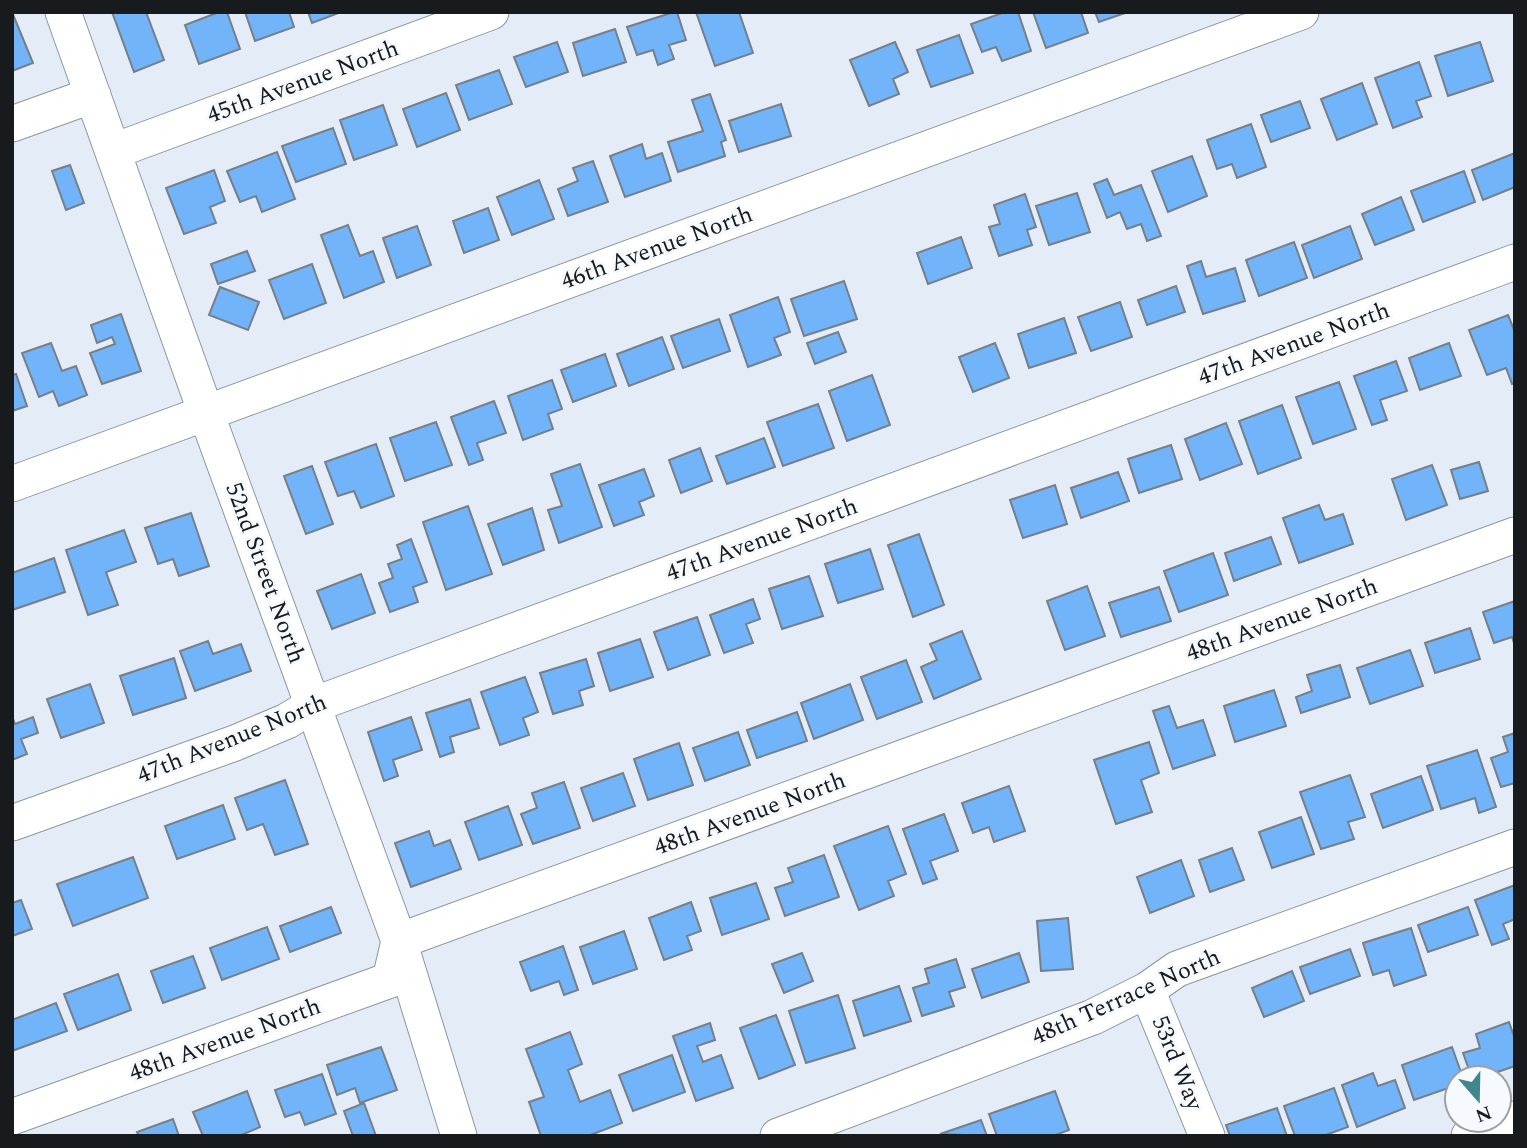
<svg xmlns="http://www.w3.org/2000/svg" width="1527" height="1148" viewBox="0 0 1527 1148" font-family="Spectral,serif">
<style>
.building{fill:#71b4f9;stroke:#767e87;stroke-width:2}
.lines{fill:none;stroke-linecap:round;stroke-linejoin:round}
.minor-casing{stroke:#8e969f;stroke-width:37}
.minor{stroke:#fff;stroke-width:35}
.labels{text-anchor:middle;dominant-baseline:central;stroke-width:6;stroke-linejoin:round;paint-order:stroke}
.street-label{font-size:24px;fill:#171b1e;stroke:#f6fafe}
</style>
<rect width="100%" height="100%" fill="#e4edf7"/>
<path class="building" d="M12,12L33,63L12,71Z
M112,12H146L164,60L134,72Z
M219,12H227L240,49L199,64L185,25Z
M245,12H289L294,27L255,41Z
M308,12H341L312,23Z
M674,12H677L686,40L669,45L674,59L658,65L653,50L637,55L627,27Z
M696,12H739L753,53L715,66Z
M1005,12H1018L1031,51L1002,61L996,47L982,52L971,24Z
M1033,12H1081L1088,33L1046,48Z
M1095,12H1128L1099,22Z
M615,29L626,62L583,76L573,43Z
M959,35L973,73L931,87L917,50Z
M557,42L568,72L526,87L514,57Z
M895,42L908,72L893,79L899,94L869,106L850,60Z
M1480,42L1493,81L1448,96L1435,56Z
M1419,62L1431,96L1416,101L1422,117L1393,128L1375,78Z
M499,70L512,104L469,120L456,85Z
M1362,83L1377,124L1337,140L1321,99Z
M446,93L460,130L417,147L403,109Z
M710,94L726,140L721,142L725,156L678,172L668,142L703,131L692,100Z
M1300,101L1310,128L1271,142L1261,115Z
M781,104L791,136L739,152L729,121Z
M383,105L397,145L354,160L340,120Z
M1251,124L1266,167L1237,178L1232,164L1217,169L1207,140Z
M333,128L346,164L296,182L282,146Z
M642,144L646,159L662,153L671,181L625,197L610,156Z
M277,152L295,199L262,212L256,196L240,202L227,171Z
M1515,153V187L1483,200L1472,170Z
M1192,156L1207,196L1168,212L1152,171Z
M593,161L608,202L568,216L558,189L578,181L573,168Z
M70,165L84,203L66,210L52,171Z
M214,170L225,201L210,207L216,223L184,234L166,188Z
M1464,171L1475,202L1423,222L1411,191Z
M1107,179L1114,195L1141,185L1161,236L1147,241L1141,224L1127,229L1120,212L1107,218L1094,184Z
M539,180L554,219L512,235L497,197Z
M1077,193L1090,232L1049,245L1036,206Z
M1025,194L1036,227L1027,230L1032,245L999,256L989,227L1000,224L994,205Z
M1401,197L1414,230L1375,245L1362,214Z
M488,208L499,240L464,253L453,221Z
M348,225L360,256L373,251L384,282L344,298L321,235Z
M417,226L431,265L397,278L383,238Z
M1350,226L1362,259L1314,278L1302,245Z
M961,237L972,268L928,284L917,253Z
M1294,242L1307,278L1259,296L1246,260Z
M247,251L255,271L218,284L211,264Z
M1201,261L1206,277L1235,268L1245,301L1203,314L1187,266Z
M312,264L326,303L284,319L269,280Z
M844,281L857,319L804,336L791,299Z
M1176,286L1185,312L1147,325L1138,300Z
M220,287L259,302L248,330L209,315Z
M778,297L790,332L774,338L781,355L748,367L730,315Z
M1120,302L1132,337L1091,351L1078,317Z
M121,314L141,371L102,384L90,353L115,344L112,337L97,343L91,325Z
M1508,315L1515,332V382L1512,384L1506,368L1487,375L1469,330Z
M1064,318L1076,353L1029,368L1018,334Z
M719,319L730,351L683,368L671,336Z
M838,332L846,352L815,364L807,343Z
M662,337L674,369L629,386L617,354Z
M51,343L62,371L76,366L87,395L59,406L53,391L39,397L22,353Z
M995,343L1009,378L973,392L959,357Z
M1449,343L1461,376L1420,390L1409,358Z
M605,354L616,386L573,402L561,370Z
M1396,361L1407,391L1380,400L1387,420L1372,425L1354,376Z
M16,374L27,406L12,411V375Z
M872,375L890,425L847,441L829,391Z
M552,380L562,409L548,414L553,429L523,440L508,396Z
M1339,382L1356,429L1313,444L1296,397Z
M494,401L506,433L477,443L483,460L469,465L451,417Z
M818,404L834,448L783,466L767,422Z
M1282,405L1301,458L1258,474L1239,421Z
M436,422L452,465L405,481L390,438Z
M1226,423L1242,464L1200,480L1185,439Z
M764,438L775,467L727,484L716,456Z
M376,444L394,496L361,508L354,491L338,496L325,462Z
M1171,445L1182,479L1139,493L1128,459Z
M700,448L712,481L681,493L669,460Z
M1479,462L1488,491L1460,499L1451,470Z
M580,464L602,527L559,543L548,510L562,506L551,474Z
M1432,465L1447,505L1406,520L1392,479Z
M312,466L333,524L306,534L284,476Z
M644,469L654,496L639,502L644,515L614,526L599,485Z
M1118,472L1129,501L1081,518L1071,488Z
M1055,485L1067,524L1023,538L1010,500Z
M1319,505L1325,520L1343,514L1353,544L1299,563L1283,518Z
M468,506L492,574L446,590L423,522Z
M532,508L544,550L503,565L488,524Z
M191,513L209,566L179,576L173,559L158,564L145,528Z
M124,530L136,562L106,572L118,605L88,615L66,550Z
M919,534L944,605L913,617L888,545Z
M1271,537L1281,564L1234,581L1225,553Z
M411,539L427,582L413,587L418,602L390,612L379,583L393,578L388,564L402,559L397,545Z
M870,549L883,589L838,603L825,564Z
M1213,553L1228,595L1179,612L1164,571Z
M54,558L65,592L12,610V573Z
M361,574L375,613L332,629L317,591Z
M809,576L823,616L782,629L769,589Z
M1087,586L1105,636L1065,650L1047,601Z
M1159,587L1171,621L1121,637L1109,603Z
M753,599L760,619L746,624L753,643L724,653L710,615Z
M1515,601V646L1512,637L1494,643L1483,612Z
M697,617L710,655L668,670L654,632Z
M1470,628L1480,659L1435,673L1425,643Z
M962,631L981,679L934,699L921,667L937,660L930,644Z
M640,639L653,677L610,691L598,653Z
M208,641L213,654L241,644L251,671L195,691L180,651Z
M1410,650L1423,686L1370,704L1357,668Z
M174,658L186,698L133,715L120,676Z
M586,659L594,686L579,691L583,705L553,714L540,673Z
M906,660L922,702L877,719L861,677Z
M1340,665L1350,697L1301,713L1296,697L1312,691L1307,675Z
M525,677L538,712L523,718L529,735L500,745L481,692Z
M90,684L104,723L61,738L47,699Z
M850,684L863,720L814,739L801,703Z
M1274,690L1286,726L1235,742L1224,706Z
M470,699L479,728L450,737L454,752L440,757L426,713Z
M1169,706L1177,728L1203,720L1215,755L1173,769L1153,711Z
M797,712L807,741L757,758L747,730Z
M12,716L15,724L33,717L38,733L21,739L27,754L12,760Z
M411,717L422,750L393,760L398,776L384,781L368,732Z
M738,732L750,765L705,781L693,748Z
M1515,733V783L1501,787L1491,758L1508,752L1503,737Z
M1149,742L1159,773L1141,780L1152,812L1116,824L1094,760Z
M679,743L693,785L648,800L634,759Z
M1477,750L1496,807L1479,813L1475,798L1441,809L1427,766Z
M623,773L635,806L593,821L581,788Z
M1350,775L1365,817L1348,822L1354,839L1321,849L1300,792Z
M1421,776L1433,810L1383,828L1371,794Z
M285,780L308,844L275,855L263,824L247,830L235,798Z
M564,782L580,828L533,844L521,814L537,808L532,793Z
M1009,786L1025,831L994,842L989,827L973,833L962,803Z
M223,805L235,839L177,859L165,826Z
M508,806L522,845L479,860L465,822Z
M944,814L958,851L930,861L937,879L923,884L903,829Z
M1301,817L1314,854L1272,868L1259,832Z
M888,826L906,874L888,881L894,896L859,910L834,846Z
M429,831L434,846L450,840L461,869L411,887L395,843Z
M1232,848L1244,880L1210,892L1199,860Z
M824,855L839,897L785,916L775,888L793,882L788,868Z
M133,857L148,898L73,926L57,884Z
M1181,860L1194,896L1150,913L1137,877Z
M756,883L769,919L722,935L710,898Z
M1515,885V919L1503,924L1509,939L1492,945L1475,900Z
M21,900L32,929L12,936V903Z
M691,902L701,931L687,936L692,950L664,960L649,918Z
M331,907L341,933L290,952L280,926Z
M1468,907L1478,935L1428,952L1418,925Z
M1068,918L1073,969L1041,971L1037,921Z
M267,927L279,959L222,980L210,948Z
M1411,928L1426,975L1394,986L1389,970L1373,975L1363,943Z
M624,931L637,969L593,984L580,947Z
M563,946L578,990L564,995L559,981L531,991L520,962Z
M1350,949L1360,976L1310,994L1300,967Z
M802,953L813,981L784,993L772,964Z
M1019,953L1029,982L982,998L972,969Z
M193,956L205,988L163,1003L151,971Z
M956,959L965,987L949,992L954,1006L922,1016L913,988L929,983L925,969Z
M1292,971L1304,1001L1264,1017L1252,988Z
M118,974L131,1010L78,1030L64,994Z
M899,986L911,1021L864,1036L853,1001Z
M838,995L855,1048L806,1063L789,1011Z
M56,1003L67,1031L12,1051V1020Z
M776,1015L795,1065L759,1079L740,1028Z
M1509,1022L1515,1039V1066L1480,1078H1472L1463,1053L1480,1048L1476,1034Z
M710,1023L715,1040L697,1046L703,1062L721,1055L733,1088L696,1101L673,1036Z
M570,1032L582,1064L568,1070L580,1102L610,1090L622,1123L588,1136H541L529,1102L544,1097L526,1049Z
M381,1047L397,1090L360,1103L355,1088L337,1095L327,1065Z
M1452,1047L1463,1078H1457V1085L1414,1100L1402,1065Z
M672,1055L685,1092L633,1111L619,1075Z
M1373,1073L1378,1086L1395,1080L1405,1108L1357,1127L1342,1085Z
M322,1074L336,1114L305,1125L300,1112L285,1117L275,1090Z
M1334,1088L1348,1127L1323,1136H1295L1284,1106Z
M247,1091L260,1127L239,1136H203L193,1112Z
M1055,1091L1069,1130L1053,1136H997L989,1114Z
M364,1103L376,1136H353L344,1111Z
M1277,1108L1287,1136H1230L1226,1125Z
M173,1119L179,1136H139L137,1132Z
M981,1120L987,1136L940,1134Z"/>
<g class="lines">
<defs>
<path id="minor" d="M63,12L206,413L399,941L459,1136
M12,124L93,95
M114,151L491,12
M12,484L1301,12
M12,823L235,743L287,721L313,705L1515,262
M1147,990L1207,1136
M12,1117L390,980L399,941L1515,535
M778,1136L1093,1017L1147,990L1177,969L1515,847
M1469,1136L1515,1119"/>
</defs>
<use href="#minor" class="minor-casing"/>
<use href="#minor" class="minor"/>
</g>
<g class="labels">
<g class="street-label">
<text transform="translate(303 82) rotate(-20)">45th Avenue North</text>
<text transform="translate(657 248) rotate(-20)">46th Avenue North</text>
<text transform="translate(1294 344) rotate(-20)">47th Avenue North</text>
<text transform="translate(762 540) rotate(-20)">47th Avenue North</text>
<text transform="translate(265 573) rotate(70)">52nd Street North</text>
<text transform="translate(1282 620) rotate(-20)">48th Avenue North</text>
<text transform="translate(232 739) rotate(-22)">47th Avenue North</text>
<text transform="translate(750 814) rotate(-20)">48th Avenue North</text>
<text transform="translate(1126 997) rotate(-24)">48th Terrace North</text>
<text transform="translate(225 1040) rotate(-20)">48th Avenue North</text>
<text transform="translate(1177 1063) rotate(68)">53rd Way</text>
</g>
</g>
<rect width="1527" height="1148" fill="none" stroke="#171b1e" stroke-width="28"/>
<g transform="translate(1478 1099) rotate(160)"><circle r="33" fill="#f6fafe" stroke="#9da1a4" stroke-width="2"/>
<path d="M0-5L12 26L0 18L-12 26Z" fill="#3f868d"/>
<text y="-10" font-size="19" font-weight="bold" text-anchor="middle" fill="#171b1e">N</text>
</g>
</svg>
